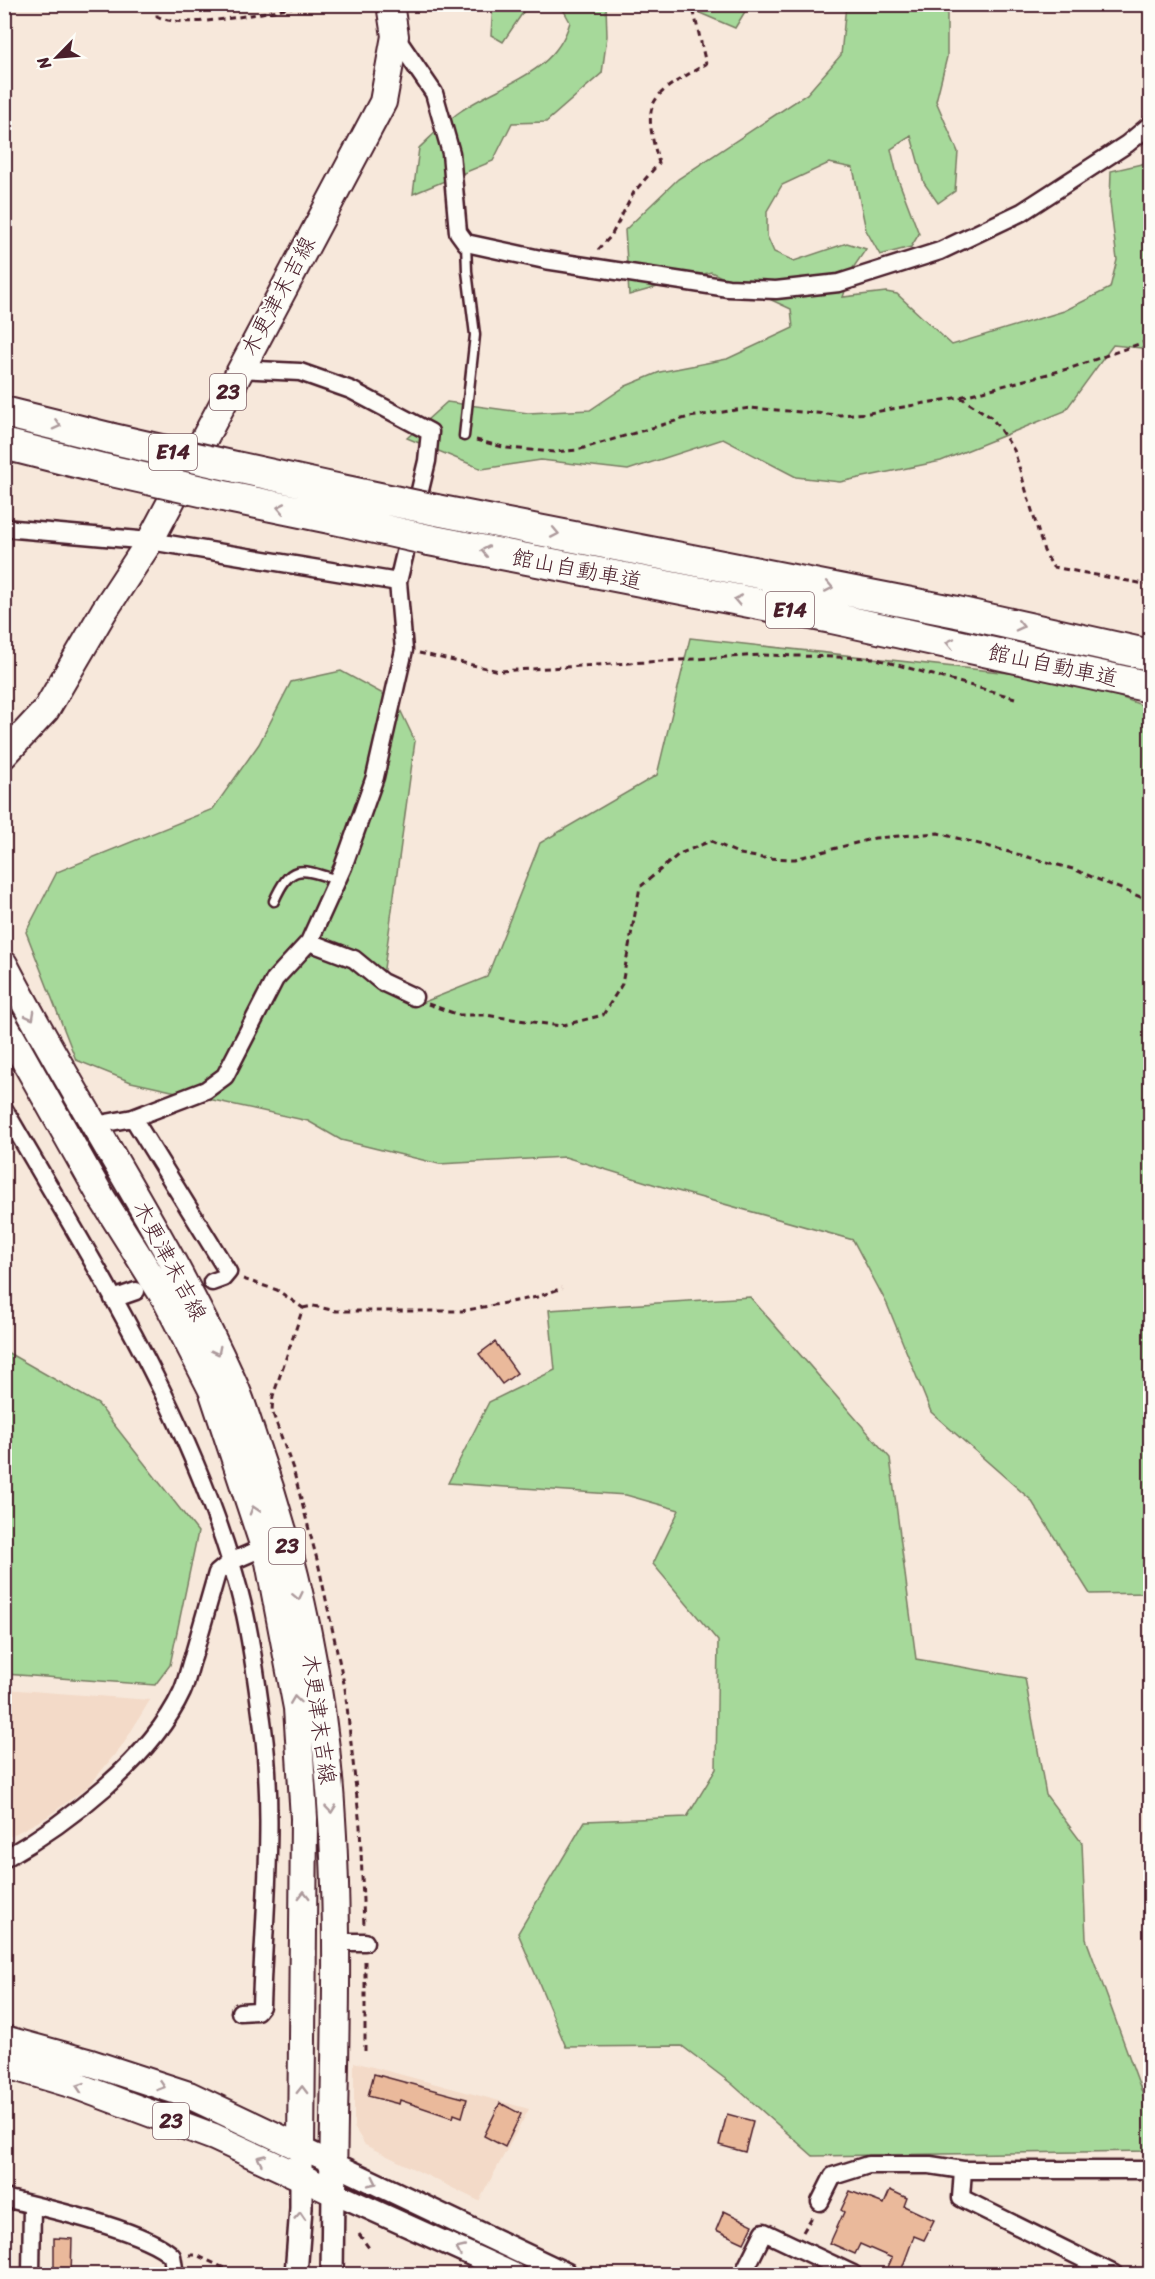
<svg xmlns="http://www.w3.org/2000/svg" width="1155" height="2279" viewBox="0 0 1155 2279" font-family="Sriracha,'Klee One',sans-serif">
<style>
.built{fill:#f3dac8}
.green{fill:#a6d99a;stroke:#787c62;stroke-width:1.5}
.building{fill:#eab99b;stroke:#4a1f2b;stroke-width:1.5}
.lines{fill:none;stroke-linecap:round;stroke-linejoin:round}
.service-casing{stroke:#4a1f2b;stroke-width:13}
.minor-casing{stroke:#4a1f2b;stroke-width:21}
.tertiary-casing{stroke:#4a1f2b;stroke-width:26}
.primary-casing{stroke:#4a1f2b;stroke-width:30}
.motorway-casing{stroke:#4a1f2b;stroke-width:34}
.path{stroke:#4a1f2b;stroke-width:3;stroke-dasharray:6 4.5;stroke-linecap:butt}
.service{stroke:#fdfcf7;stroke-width:8}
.minor{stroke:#fdfcf7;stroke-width:16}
.tertiary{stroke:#fdfcf7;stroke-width:21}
.primary{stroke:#fdfcf7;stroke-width:26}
.motorway{stroke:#fdfcf7;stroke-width:30}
.motorway-bridge-casing{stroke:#4a1f2b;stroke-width:34;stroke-linecap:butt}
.motorway-bridge{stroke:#fdfcf7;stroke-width:30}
.oneway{stroke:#ac999b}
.labels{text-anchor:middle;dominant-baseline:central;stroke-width:4.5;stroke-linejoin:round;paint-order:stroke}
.shield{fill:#fdfcf7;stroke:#806168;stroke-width:1.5}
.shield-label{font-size:21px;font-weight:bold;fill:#4a1f2b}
.street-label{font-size:22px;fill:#4a1f2b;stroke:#fdfcf7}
</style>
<rect width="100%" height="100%" fill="#f7e8db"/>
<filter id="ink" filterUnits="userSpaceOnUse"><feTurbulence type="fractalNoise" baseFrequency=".0167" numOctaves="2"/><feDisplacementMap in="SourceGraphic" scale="12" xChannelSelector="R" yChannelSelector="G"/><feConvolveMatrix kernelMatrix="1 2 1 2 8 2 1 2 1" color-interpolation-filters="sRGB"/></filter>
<g filter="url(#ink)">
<path class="built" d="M5,1689L150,1700L124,1743L89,1786L47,1817L5,1839Z
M354,2062L529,2109L479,2201L365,2145L354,2127Z"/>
<path class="green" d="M493,5H528L503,42L491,35Z
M550,5H606L607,36L602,73L546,122L512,123L493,161L413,194L419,148C432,136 446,121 461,111C501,83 555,75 570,22L564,11Z
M749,5L735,28L681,5L749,4Z
M846,5H947V57L936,101L958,152L955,191L938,203L924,183L911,136L891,149L898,179L919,234L911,247L880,255L866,230L853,168L829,163L782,185L767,211V236L774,252L794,261L847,243L866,249L853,268L843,297L886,292L897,294L952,345L1064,311L1110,288L1117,260L1110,202L1111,171L1150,162V349L1113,345L1065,411L941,461L840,482L796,477L723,439L628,470L541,460L482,469L407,438L447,402L528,413L590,410L626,386L660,372L727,359L793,328L791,309L711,272L629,295L625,230L678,179L807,94L841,55Z
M690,638L1073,680L1150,708V1593L1090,1594L1031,1500L931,1412L887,1304L853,1240L656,1185L565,1157L439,1164L341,1140L308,1121L131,1082L76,1060L26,932L57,872L213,809L259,744L291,682L341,671L396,701L415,741L383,976L414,1006L487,977L540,843L657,775Z
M750,1297L890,1458L916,1659L1025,1678L1046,1795L1082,1843L1086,1939L1150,2114V2151L813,2156L732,2084L682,2046L566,2047L518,1933L585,1821L687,1817L716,1769L718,1641L653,1564L679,1510L626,1495L448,1483L489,1402L555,1370L549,1310Z
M5,1351L98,1404L198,1532L170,1665L155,1685L5,1674Z"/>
<path class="building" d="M495,1342L517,1373L502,1384L479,1354Z
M374,2074L467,2099L462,2117L454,2114L453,2118L400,2100L399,2104L368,2096Z
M500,2103L521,2114L505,2147L484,2136Z
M727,2114L753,2121L745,2152L719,2145Z
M890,2190L907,2198L904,2206L934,2220L924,2240L914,2236L900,2274H885L892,2258L860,2244L855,2254L830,2243L844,2212L841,2210L850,2191L884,2204Z
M724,2211L753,2225L744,2243L716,2230Z
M54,2238L72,2239L71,2274H54Z"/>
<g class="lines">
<defs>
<path id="service" d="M464,436L475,335L467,271L466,243
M274,901C291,863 300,868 337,880"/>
<path id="minor" d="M395,36L434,93L451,153L458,232L466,243L545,260L728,288L776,290L839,283L940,251L1022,212L1127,144L1150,125
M4,528L150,541L398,582
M309,942L354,959L382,982L414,997
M4,1109C97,1270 202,1432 245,1614C253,1651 258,1690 263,1728C275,1819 264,1914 261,2006L257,2011L240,2012
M95,1125L133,1118
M212,1282L223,1278L228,1272L133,1118L206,1090L225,1076L275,979L309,942L343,867L375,777L404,650L398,582L427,461L430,432L351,390L300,372L239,369
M113,1299L136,1291
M4,1859C67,1823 151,1759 182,1692C187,1681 189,1668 193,1657C201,1629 209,1601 217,1573L230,1562L265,1547
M335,1942H365
M4,2198C41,2207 149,2231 172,2256L175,2274
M820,2202L833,2176L868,2165H930L963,2170
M31,2274L32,2205
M743,2274L764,2232L853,2274
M1114,2274L961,2198L963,2170H1150"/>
<path id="tertiary" d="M296,2274L301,2208V2148L566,2274
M332,2274L333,2192L514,2274"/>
<path id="primary" d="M4,755L46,710L104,611L150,541L383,102L395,36L390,4
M4,964C77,1105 168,1237 233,1382C243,1403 249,1427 257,1449C299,1567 325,1695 332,1819C340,1943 334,2068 333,2192L214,2137L77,2086L4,2064
M4,1024L102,1198L166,1300L212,1390L269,1562L297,1708L304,1818L301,2148L189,2095L91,2063L4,2039"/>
<path id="motorway" d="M4,412L109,438
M4,444L103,469
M236,467L341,490
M228,497L335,519
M436,510L957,612L1150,655
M429,540L832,618L1150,687"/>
</defs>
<use href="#service" class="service-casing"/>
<use href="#minor" class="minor-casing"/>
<use href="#tertiary" class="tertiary-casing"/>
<use href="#primary" class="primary-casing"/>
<use href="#motorway" class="motorway-casing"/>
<path class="path" d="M157,4V16C184,32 275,10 308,4
M598,250L611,236L634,192L659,163C640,98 651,96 706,64L692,4
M960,397L992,418L1014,450L1044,551L1053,567L1150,585
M476,440L507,448L554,452L577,450L689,417L750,408L840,415L869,413L960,397L1071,368L1150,340
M419,653L499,671L761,655L873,658L1015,698
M428,1004L459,1015H485L560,1026L603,1015L622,984L640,887L679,854L711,841L740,854L762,858L795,859L875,838L938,833L1073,869L1150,901
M243,1279L277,1290L303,1308L273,1396L272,1411L293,1469L319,1567L345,1688L360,1826L364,1926
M303,1308L313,1306L336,1311H462L537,1297L562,1288
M365,2051V1957
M803,2232L812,2217
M359,2234L369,2248
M189,2255H196L237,2274"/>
<use href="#service" class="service"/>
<use href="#minor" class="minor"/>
<use href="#tertiary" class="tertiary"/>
<use href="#primary" class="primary"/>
<use href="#motorway" class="motorway"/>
<defs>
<path id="motorway-bridge" d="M109,438L236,467
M103,469L228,497
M341,490L436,510
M335,519L429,540"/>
</defs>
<use href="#motorway-bridge" class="motorway-bridge-casing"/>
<use href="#motorway-bridge" class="motorway-bridge"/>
</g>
<defs><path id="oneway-chevron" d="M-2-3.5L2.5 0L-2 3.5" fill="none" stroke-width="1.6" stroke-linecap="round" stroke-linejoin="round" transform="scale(1.5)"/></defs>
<g class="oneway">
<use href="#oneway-chevron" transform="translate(57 425) rotate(14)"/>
<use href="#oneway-chevron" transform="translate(281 508) rotate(-169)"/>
<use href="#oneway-chevron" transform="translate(555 533) rotate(11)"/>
<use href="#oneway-chevron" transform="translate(485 551) rotate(-169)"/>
<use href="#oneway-chevron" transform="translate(829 587) rotate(11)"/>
<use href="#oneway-chevron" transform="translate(738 600) rotate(-169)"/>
<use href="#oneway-chevron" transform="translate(1020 626) rotate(13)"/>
<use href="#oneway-chevron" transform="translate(950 643) rotate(-168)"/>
<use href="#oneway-chevron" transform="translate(31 1016) rotate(61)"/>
<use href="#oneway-chevron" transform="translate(217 1351) rotate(63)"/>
<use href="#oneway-chevron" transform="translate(254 1510) rotate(-107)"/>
<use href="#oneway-chevron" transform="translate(298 1596) rotate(78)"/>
<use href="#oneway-chevron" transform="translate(295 1700) rotate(-98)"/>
<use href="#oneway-chevron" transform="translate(331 1809) rotate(84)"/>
<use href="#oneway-chevron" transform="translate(304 1895) rotate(-90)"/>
<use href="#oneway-chevron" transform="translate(161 2086) rotate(18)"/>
<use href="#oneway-chevron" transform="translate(80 2087) rotate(-161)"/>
<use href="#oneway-chevron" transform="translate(302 2090) rotate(-89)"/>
<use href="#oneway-chevron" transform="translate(261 2159) rotate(-155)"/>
<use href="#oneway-chevron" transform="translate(373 2182) rotate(26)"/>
<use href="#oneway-chevron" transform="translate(300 2216) rotate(-86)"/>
<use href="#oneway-chevron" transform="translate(460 2250) rotate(-155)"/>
</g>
</g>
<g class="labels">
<g class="shield">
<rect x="210" y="374" width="36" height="36" rx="4.5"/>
<rect x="149" y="434" width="48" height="36" rx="4.5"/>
<rect x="766" y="592" width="48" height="36" rx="4.5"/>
<rect x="269" y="1528" width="36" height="36" rx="4.5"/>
<rect x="153" y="2103" width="36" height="36" rx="4.5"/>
</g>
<g class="shield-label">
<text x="228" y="392">23</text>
<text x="173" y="452">E14</text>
<text x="790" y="610">E14</text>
<text x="287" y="1546">23</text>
<text x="171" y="2121">23</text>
</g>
<g class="street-label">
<text transform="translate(278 296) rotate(-62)">木更津末吉線</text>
<text transform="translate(577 569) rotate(11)">館山自動車道</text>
<text transform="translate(1053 665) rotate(12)">館山自動車道</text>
<text transform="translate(170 1261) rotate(62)">木更津末吉線</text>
<text transform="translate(319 1719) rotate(82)">木更津末吉線</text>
</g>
</g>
<rect width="1155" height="2279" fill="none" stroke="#fdfcf7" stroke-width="24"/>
<rect x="12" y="12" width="1131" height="2255" fill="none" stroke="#4a1f2b" stroke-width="2" filter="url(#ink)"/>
<g transform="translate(57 57) rotate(245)" stroke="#fdfcf7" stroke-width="4.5" paint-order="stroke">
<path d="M0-4.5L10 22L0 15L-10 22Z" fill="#4a1f2b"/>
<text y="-9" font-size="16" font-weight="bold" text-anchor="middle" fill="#4a1f2b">N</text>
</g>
</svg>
